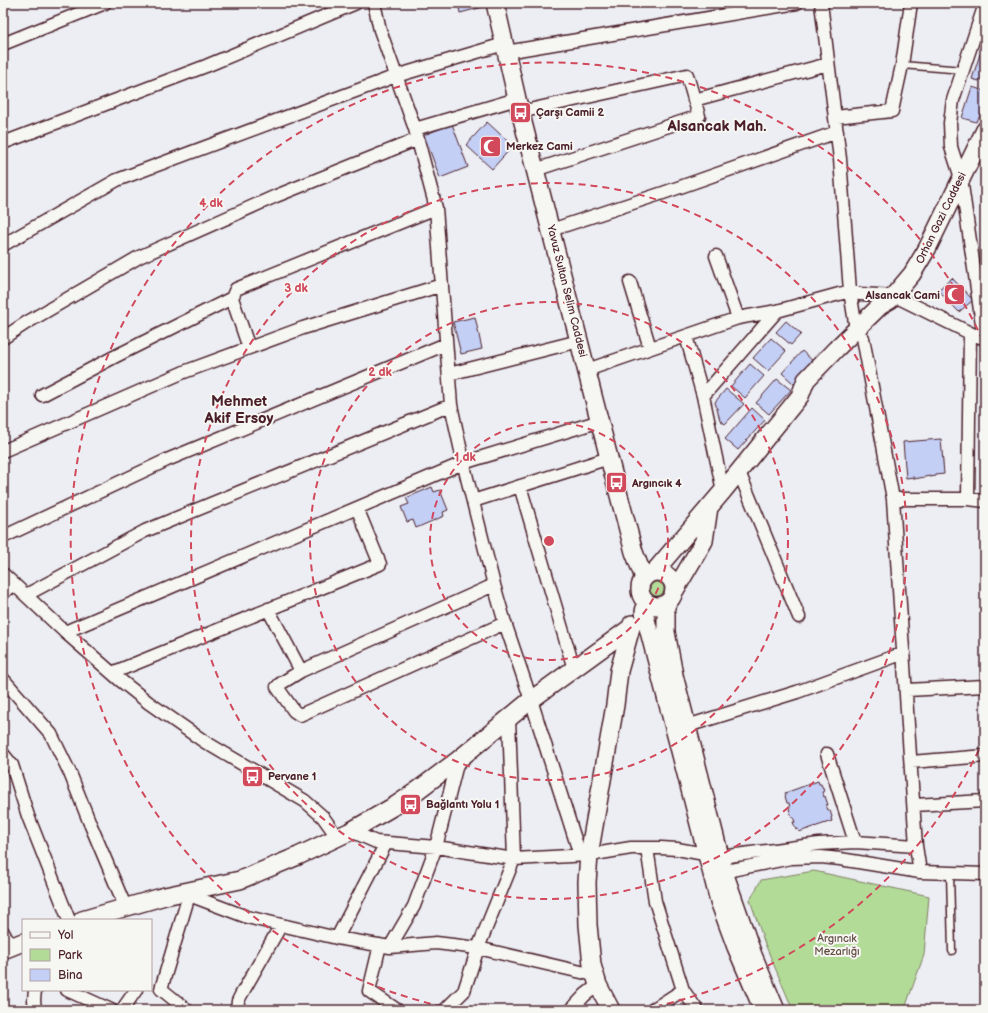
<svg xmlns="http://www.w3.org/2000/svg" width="988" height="1013" viewBox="0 0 988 1013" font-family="'Balsamiq Sans',sans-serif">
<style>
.green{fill:#b2db98;stroke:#7e7d62}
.building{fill:#c4cff6;stroke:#4a1f2b}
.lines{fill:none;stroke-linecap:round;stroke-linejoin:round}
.lane-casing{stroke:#4a1f2b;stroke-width:9}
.street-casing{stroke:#4a1f2b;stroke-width:15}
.secondary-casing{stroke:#4a1f2b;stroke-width:20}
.lane{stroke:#f6f6f2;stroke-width:6}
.street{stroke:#f6f6f2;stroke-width:12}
.secondary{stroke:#f6f6f2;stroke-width:17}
.ring{fill:none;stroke:#d1495b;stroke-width:2;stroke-dasharray:7 5}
.labels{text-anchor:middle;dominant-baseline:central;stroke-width:4;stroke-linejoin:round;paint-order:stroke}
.poi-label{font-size:11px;font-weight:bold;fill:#4a1f2b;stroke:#f6f6f2;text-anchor:start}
.street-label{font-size:11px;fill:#4a1f2b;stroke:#f6f6f2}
.park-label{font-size:11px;fill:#644e46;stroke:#f6f6f2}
.district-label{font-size:15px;font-weight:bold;fill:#4a1f2b;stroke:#f6f6f2}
.centre{fill:#d1495b;stroke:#f6f6f2;stroke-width:2}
.ring-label{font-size:12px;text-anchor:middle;font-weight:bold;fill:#d1495b;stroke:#f6f6f2;stroke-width:4;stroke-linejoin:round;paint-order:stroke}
</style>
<rect width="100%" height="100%" fill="#eceef3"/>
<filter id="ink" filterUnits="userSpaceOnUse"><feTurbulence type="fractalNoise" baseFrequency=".025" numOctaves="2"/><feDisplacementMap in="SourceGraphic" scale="8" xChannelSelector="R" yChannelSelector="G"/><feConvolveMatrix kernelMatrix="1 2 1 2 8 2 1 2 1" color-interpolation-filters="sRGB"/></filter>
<g filter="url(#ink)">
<path class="green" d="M650 589a7 7 0 1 1 14 0a7 7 0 1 1-14 0Z
M814,871L929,896L924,955L905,1008L899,1010H793L765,944L750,900L761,880Z"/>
<path class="building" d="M458,3H482L483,7L460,13Z
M985,37V49L981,47Z
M980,54L985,55V81L980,79L979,81L972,79Z
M972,87L985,91V108L976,122L962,118Z
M487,122L513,146L492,169L466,145Z
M452,124L468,167L440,178L424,135Z
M985,200V221H984L983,204Z
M952,278L973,300L959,312L938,290Z
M475,317L482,349L461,354L453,322Z
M786,321L801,334L791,345L776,332Z
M771,338L786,351L768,371L753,358Z
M802,351L815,363L795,385L782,373Z
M750,364L764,376L745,398L731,386Z
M777,379L791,390L769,414L756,403Z
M726,389L744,404L725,424L720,420L715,402Z
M752,408L765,420L738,450L725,439Z
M941,439L944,474L936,475V476L930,477V476L914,479V477L906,478L903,442Z
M432,487L434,492L440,490L448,510L443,512L444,516L416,528L413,520L407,522L401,507L409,504L406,498Z
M818,781L819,784H821L824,791L822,792L824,797L825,796L828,805H826L828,810H830L832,817L831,818L832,821L799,832L798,829L796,830L793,822H795L793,817H792L789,809L790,808L789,803H787L785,796L786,795L785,793Z"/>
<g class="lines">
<defs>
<path id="lane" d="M902,65L963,70
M950,873L952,951"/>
<path id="street" d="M374,3L380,30L415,129L436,208L451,405L466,474L494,585L505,623L531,700L580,855
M821,3L840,159L850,291L856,329
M3,44L105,3
M506,52L797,3
M694,100L828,64
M520,112L687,75L699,116L535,170
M835,117L892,111L902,65L911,3
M415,129L517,99
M3,143L206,66L356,3
M551,230L663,193L837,132
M3,245L117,180L396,76L504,44
M716,256L738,318
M630,282L650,348
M686,336L703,396L723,491
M3,338L26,323L139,257L276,196L418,139
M863,338L893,499L916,846L920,872
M984,338L961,178L951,147L950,123L953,100L985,4
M249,348L232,298L236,289L436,208
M587,370L738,318L777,311L850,291L860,294L895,296L970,333L985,339
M449,374L579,341
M42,395L116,356L232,298
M703,396L777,311
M3,451L184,372L303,328L442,285
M739,472L799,617
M520,486L574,669
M893,499H968L970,333
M968,499L985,501
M473,501L609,458
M3,537L167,460L446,344
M3,574L65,632L120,680L149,703L205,742L305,801L323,817L338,838
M3,593L14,584
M26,595L145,531L451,405
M268,609L301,671L494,585
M65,632L463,463L600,421
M301,671L280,684L277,687L294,711L300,715L505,623
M112,673L380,564L357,508
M3,679L51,734L70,773L89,821L125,906
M907,690L985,686
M687,726L797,692L904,653
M3,754L12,765L28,816L69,920
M827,754L855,842
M911,762L985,756
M914,805L985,801
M351,831L376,842L436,847L514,859L589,855L631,848H661L677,849L721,857L819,844L855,842L916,846
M647,848L655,901L683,990L697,1010
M717,873L791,858L821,857L840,859L920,872L985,874
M181,892L247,917L337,938L390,947L436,943L478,948L594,975
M3,932L11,947
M337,938L386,843
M380,945L369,991L397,1010
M390,947L414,906L436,847L458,760
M67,990L111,1010
M35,1010L34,1000L35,990
M122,1010L136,990
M187,1010L161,989L189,895
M237,1010L238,1001L241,995L281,925
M445,1010L464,991L478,948L514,859L509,718
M571,1010L585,995L598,985
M652,1010L683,990"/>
<path id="secondary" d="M495,3L517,99L609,458L634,552L644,578
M640 589a17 17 0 1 1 34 0a17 17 0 1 1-34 0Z
M654,572L723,491L800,396L806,380L836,349L880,306L890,300L912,274L927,249L985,130
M674,592L704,541L709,507
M646,603L644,612L719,901L736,947L763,1010
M666,604V632L674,675L724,872L753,955L776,1010
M82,920L165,896L240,880L298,856L351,831L396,805L418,790L458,760L531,700L630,628
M3,950L23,942
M611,1010L598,985L592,965L588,925L587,882L589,855L615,705L619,671L632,624"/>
</defs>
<use href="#lane" class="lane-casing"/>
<use href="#street" class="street-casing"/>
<use href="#secondary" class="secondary-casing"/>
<use href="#lane" class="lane"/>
<use href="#street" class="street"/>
<use href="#secondary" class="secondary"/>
</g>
</g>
<g class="ring">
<circle cx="549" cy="541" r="119"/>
<circle cx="549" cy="541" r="239"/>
<circle cx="549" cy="541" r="358"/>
<path d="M984 739A478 478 0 0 1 644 1009M454 1009A478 478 0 1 1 984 343"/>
</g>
<defs>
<symbol id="bus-square" viewBox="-11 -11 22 22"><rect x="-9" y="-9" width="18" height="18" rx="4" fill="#d1495b" stroke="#f6f6f2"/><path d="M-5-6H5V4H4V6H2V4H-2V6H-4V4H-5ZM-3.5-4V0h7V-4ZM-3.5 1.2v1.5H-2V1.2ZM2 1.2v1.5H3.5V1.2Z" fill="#fff"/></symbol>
<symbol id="mosque-square" viewBox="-11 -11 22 22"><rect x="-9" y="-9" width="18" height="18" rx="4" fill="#d1495b" stroke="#f6f6f2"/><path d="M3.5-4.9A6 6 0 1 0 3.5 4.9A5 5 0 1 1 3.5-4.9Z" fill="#fff"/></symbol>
</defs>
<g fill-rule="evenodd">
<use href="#bus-square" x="508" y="100" width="25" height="25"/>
<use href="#mosque-square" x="478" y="134" width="25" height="25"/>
<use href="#mosque-square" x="942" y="282" width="25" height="25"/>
<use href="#bus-square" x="604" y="470" width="25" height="25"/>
<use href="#bus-square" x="240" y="764" width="25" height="25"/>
<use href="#bus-square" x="398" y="792" width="25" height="25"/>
</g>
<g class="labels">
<g class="poi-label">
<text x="536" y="112">Çarşı Camii 2</text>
<text x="506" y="146">Merkez Cami</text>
<text x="940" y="295" text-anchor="end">Alsancak Cami</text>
<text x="632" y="483">Argıncık 4</text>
<text x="268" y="776">Pervane 1</text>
<text x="426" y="804">Bağlantı Yolu 1</text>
</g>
<g class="street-label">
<text transform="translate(941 218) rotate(-64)">Orhan Gazi Caddesi</text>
<text transform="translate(567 291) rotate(76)">Yavuz Sultan Selim Caddesi</text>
</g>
<g class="park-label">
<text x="837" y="938">Argıncık<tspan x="837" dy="13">Mezarlığı</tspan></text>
</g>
<g class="district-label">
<text x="717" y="126">Alsancak Mah.</text>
<text x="239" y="401">Mehmet<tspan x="239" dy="17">Akif Ersoy</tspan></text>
</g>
</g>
<circle cx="549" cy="541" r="6" class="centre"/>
<g class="ring-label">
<text x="211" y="207">4 dk</text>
<text x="296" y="292">3 dk</text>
<text x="380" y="376">2 dk</text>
<text x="465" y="461">1 dk</text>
</g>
<rect width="988" height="1013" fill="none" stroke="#f6f6f2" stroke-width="16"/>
<rect x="8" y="8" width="972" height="997" fill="none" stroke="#4a1f2b" stroke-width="1.5" filter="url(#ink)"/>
<rect x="22" y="919" width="130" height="72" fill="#f6f6f2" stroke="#b1a0a2"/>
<rect x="30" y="932" width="20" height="6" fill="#f6f6f2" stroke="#b1a0a2"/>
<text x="58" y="939" font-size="12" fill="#4a1f2b">Yol</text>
<rect x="30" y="949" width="20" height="12" fill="#b2db98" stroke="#b1a0a2"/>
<text x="58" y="959" font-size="12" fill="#4a1f2b">Park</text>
<rect x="30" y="969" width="20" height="12" fill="#c4cff6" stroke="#b1a0a2"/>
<text x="58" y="979" font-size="12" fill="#4a1f2b">Bina</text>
</svg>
